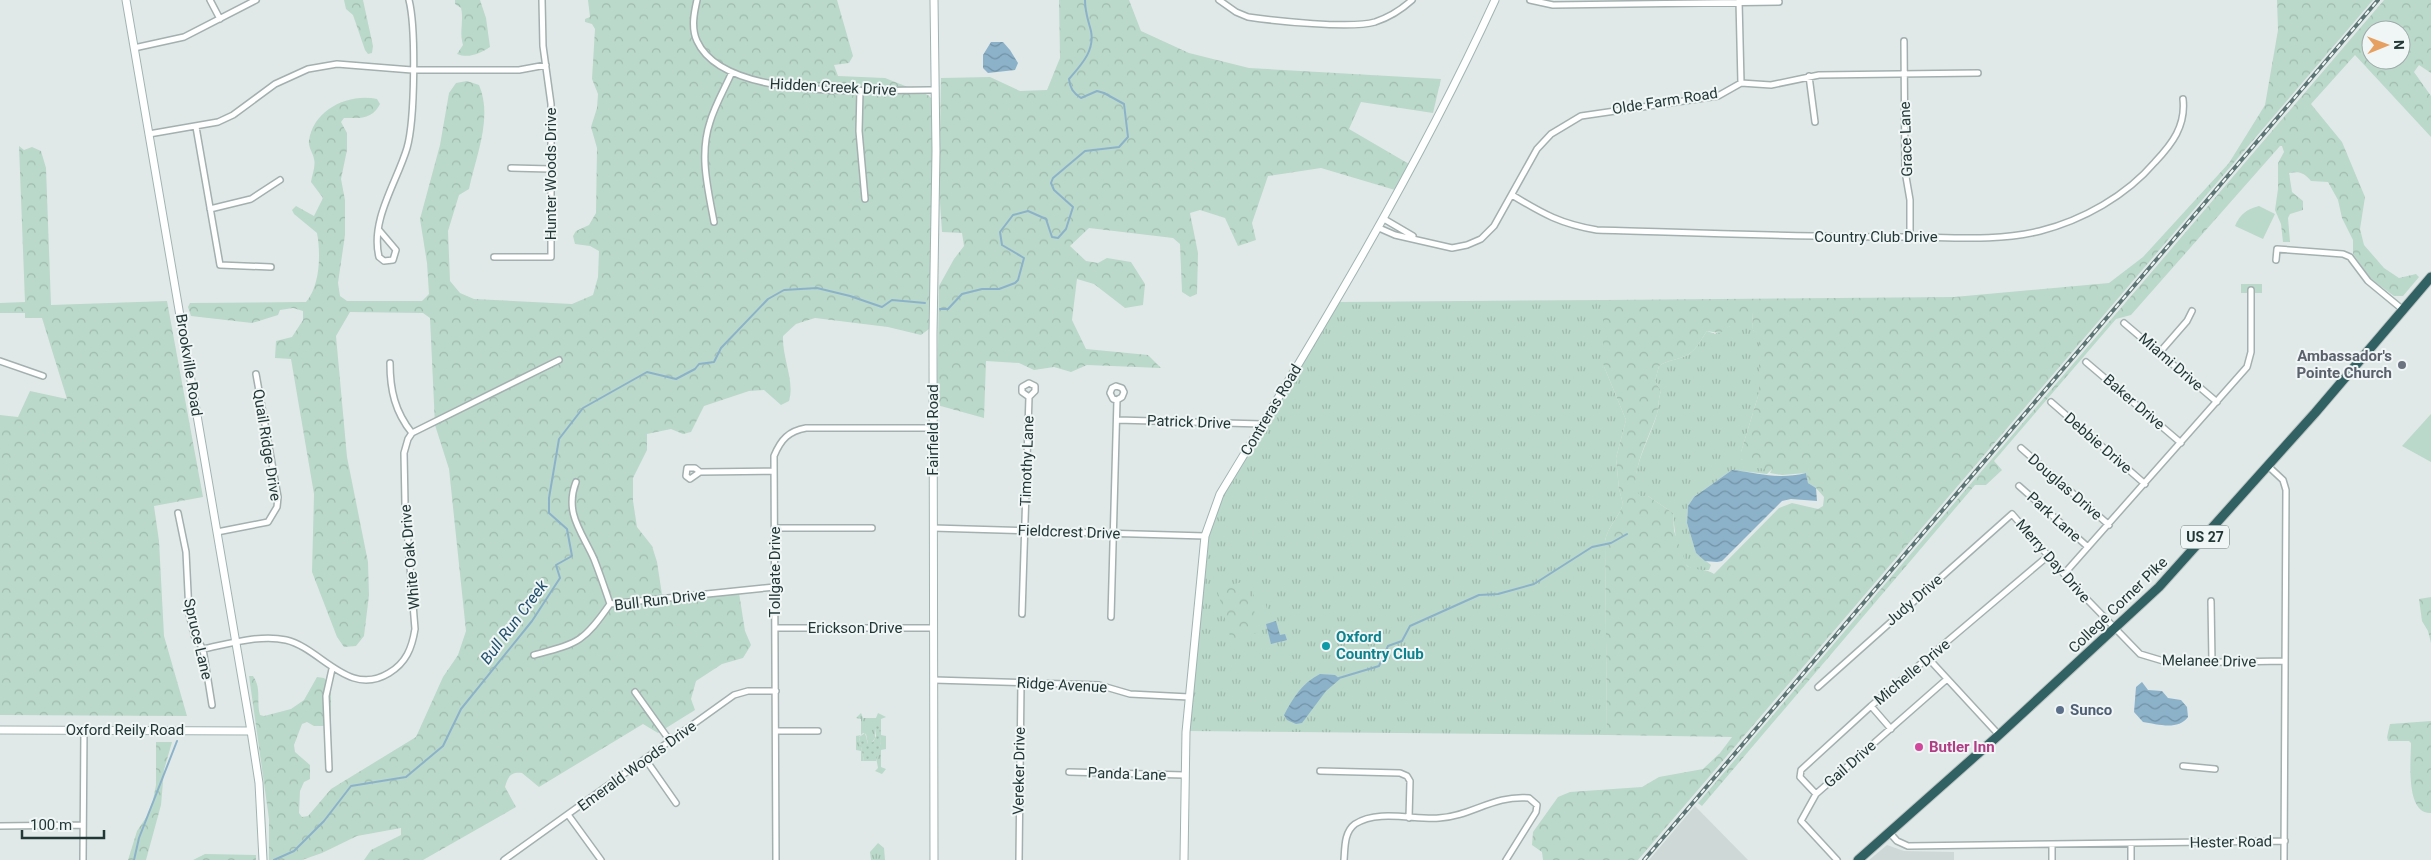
<svg xmlns="http://www.w3.org/2000/svg" width="2431" height="860" viewBox="0 0 2431 860" font-family="Roboto,sans-serif">
<style>
.built{fill:#ced9d7}
.grass{fill:url(#grass-tufts)}
.forest{fill:url(#forest-crowns);fill-rule:evenodd}
.garden{fill:url(#garden-dots)}
.pitch{fill:#bad9ca}
.water{fill:url(#water-waves)}
.lines{fill:none;stroke-linecap:round;stroke-linejoin:round}
.stream{stroke:#8cb2ca;stroke-width:2}
.street-casing{stroke:#a3b0af;stroke-width:8}
.secondary-casing{stroke:#a0b4b2;stroke-width:9}
.highway-casing{stroke:#bdc3c3;stroke-width:11}
.street{stroke:#fff;stroke-width:5}
.secondary{stroke:#fff;stroke-width:7}
.highway{stroke:#316162;stroke-width:9}
.rail-casing{stroke:#5c7473;stroke-width:4}
.rail{stroke:#f0f6f5;stroke-width:2;stroke-dasharray:5.5;stroke-linecap:butt}
.worship-dot{fill:#6b7280;stroke:#f0f6f5;stroke-width:2}
.culture-dot{fill:#0f9aa8;stroke:#f0f6f5;stroke-width:2}
.service-dot{fill:#5c6f8a;stroke:#f0f6f5;stroke-width:2}
.hotel-dot{fill:#d1479c;stroke:#f0f6f5;stroke-width:2}
.labels{text-anchor:middle;dominant-baseline:central;stroke-width:4;stroke-linejoin:round;paint-order:stroke}
.shield{fill:#f0f6f5;stroke:#607170;stroke-width:1}
.shield-label{font-size:14px;font-weight:bold;fill:#223837}
.street-label{font-size:15px;fill:#223837;stroke:#f0f6f5}
.worship-label{font-size:15px;font-weight:bold;fill:#5b616d;stroke:#f0f6f5;text-anchor:end}
.culture-label{font-size:15px;font-weight:bold;fill:#0d838f;stroke:#f0f6f5;text-anchor:start}
.service-label{font-size:15px;font-weight:bold;fill:#4e5e75;stroke:#f0f6f5;text-anchor:start}
.hotel-label{font-size:15px;font-weight:bold;fill:#b23c85;stroke:#f0f6f5;text-anchor:start}
.water-label{font-size:16px;font-style:italic;fill:#22506f;stroke:#f0f6f5}
</style>
<defs>
<pattern id="grass-tufts" width="24" height="20" patternUnits="userSpaceOnUse" patternTransform="scale(1.25)"><rect width="24" height="20" fill="#bad9ca"/><path d="M3 7l-1-3M5 7V3M7 7l1-3M15 17l-1-3M17 17v-4M19 17l1-3" fill="none" stroke="#a0bbae"/></pattern>
<pattern id="forest-crowns" width="20" height="18" patternUnits="userSpaceOnUse" patternTransform="scale(1.25)"><rect width="20" height="18" fill="#bad9ca"/><path d="M2 6a3 3 0 1 1 6 0M12 15a3 3 0 1 1 6 0" fill="none" stroke="#a0bbae"/></pattern>
<pattern id="garden-dots" width="8" height="8" patternUnits="userSpaceOnUse" patternTransform="scale(1.25)"><rect width="8" height="8" fill="#bad9ca"/><path d="M2 2h.1M6 6h.1" fill="none" stroke="#a0bbae" stroke-width="1.8" stroke-linecap="round"/></pattern>
<pattern id="water-waves" width="16" height="10" patternUnits="userSpaceOnUse" patternTransform="scale(1.25)"><rect width="16" height="10" fill="#8cb2ca"/><path d="M0 5q4-4 8 0t8 0" fill="none" stroke="#7292a5"/></pattern>
</defs>
<rect width="100%" height="100%" fill="#e0e9e7"/>
<path class="built" d="M1695,806L1748,860H1649Z
M1887,845L1904,851L1954,852V860H1869Z"/>
<path class="grass" d="M1603,300V364L1626,420L1616,458L1619,489L1623,504C1618,519 1608,526 1605,541L1607,735L1189,731L1210,528L1221,498L1339,302Z
M1736,312H1752L1753,330L1759,334V393L1741,452V459L1772,469L1767,474L1732,470L1694,497L1688,506L1687,523L1696,553L1711,565L1709,570C1702,570 1695,571 1689,567C1677,559 1674,526 1673,513L1648,496H1640L1636,492C1631,469 1651,436 1657,414C1659,406 1658,399 1661,391L1655,381L1659,366C1669,359 1680,360 1689,354C1698,348 1701,339 1707,331L1715,334L1730,326L1736,329Z
M861,713L863,718H876L878,713L886,717L881,719V735L886,736V749L881,750V767L886,769L882,774L875,771L878,768L876,757L881,742L878,725L875,724V738L871,744H868L866,734L863,733L859,737L864,761H861V751L856,750V736L861,735V719L856,718Z
M878,843L884,848L885,860H871L870,852Z"/>
<path class="forest" d="M344,0H363L373,46L372,53L368,54L365,50L353,15L346,9Z
M455,0H480L486,18L490,47C481,53 469,59 457,54L463,45C459,32 464,21 461,8L455,4Z
M588,0H837L853,56L849,63L834,65L838,76L885,78L928,95L933,100L932,301L929,329L921,335L888,327L815,318L796,324L783,336C782,358 795,381 789,401L781,405L764,390L749,391L704,406L691,432L683,434L671,429L647,434V450L633,478V501L637,527L652,546L657,562L663,601L739,593L745,631L751,645L743,658L722,664L696,681L691,699L695,710L658,733L643,724L539,787L522,773C511,772 508,776 505,787L516,807L423,860H364L371,850L401,835V828L357,836L322,853L302,860H269V819L249,676H253C262,689 256,701 260,715L264,716L291,709L304,700L317,677L324,678L331,685V719L326,726H314L307,722L302,724L294,745L295,752L310,765V779L304,782L300,791L299,813L302,817L308,816L331,789L416,737L443,677L458,655L466,631L449,469L435,425L430,318L423,313L350,312L336,336L347,457L368,562L369,595L364,636L356,646L344,647L337,637L312,572L314,494L291,359L275,358L276,341L292,337L303,320V311L293,308L280,310L278,315L252,323L191,316L188,307L190,303L306,302C320,286 321,254 317,233L294,214L292,210L296,206L314,216L323,198L311,182C312,175 316,166 314,159C313,153 308,147 309,141C313,110 348,93 377,99L380,104C372,120 359,118 344,118L341,122L347,133V150L341,179L345,200V235L338,283L340,296L347,301H422L429,294L427,263L420,219L440,145L449,93L456,83L467,81L479,85C493,117 476,156 469,189L459,195L448,231L450,281L460,293L474,299L572,304L593,295L598,277L599,251L590,246L575,244L573,236L576,231L589,225L596,213L597,148L591,127L597,108L598,94L592,79L595,29L592,24L585,22V19L590,17Z
M1059,0H1129L1141,31L1189,53L1249,68L1441,79L1433,113L1361,102L1349,129L1409,164L1395,190L1321,168L1268,176L1252,223L1256,240L1238,246L1225,218L1200,210L1190,213L1198,253L1197,294L1190,297L1182,292L1180,244L1173,238L1089,228L1070,246L1086,261L1098,263L1107,258L1131,262L1145,284L1143,305L1125,308L1094,284L1077,279L1072,320L1086,349L1148,355L1161,368L1087,365L1071,372L1054,367L1034,370L1019,363L986,361L984,418L937,405L939,286L954,259L964,246L962,233L942,232L939,188L941,78L990,77L1020,91L1047,90L1060,58Z
M2277,0H2373L1638,860H1543L1542,852L1532,845L1533,832L1558,797L1570,792L1642,787L1659,777L1703,769L1720,753L1732,737L1607,735L1605,541C1608,526 1618,519 1623,504L1619,489L1616,458L1626,420L1603,364V300L1954,297L2109,283L2143,257L2229,163L2265,105L2278,30ZM1736,312H1752L1753,330L1759,335V393L1741,452V459L1757,468L1772,469L1770,473L1782,475L1806,473L1808,483L1816,488L1824,497L1823,506L1818,509L1792,503L1779,508L1714,574C1706,568 1697,571 1687,566L1674,531L1673,513L1648,496H1640C1626,479 1651,433 1657,414C1659,407 1658,399 1661,391L1655,381L1659,366C1669,359 1680,360 1689,354C1698,348 1701,339 1707,331L1720,333L1730,326L1729,332H1734L1736,329Z
M2384,0H2431V73L2419,65L2414,72L2431,96V137L2355,55L2311,104L2342,142L2365,197L2360,229L2364,245L2384,268L2399,278L2416,274L2419,277L2403,296H2394L2371,279L2353,254V240L2342,218L2338,200L2328,182L2311,181C2304,173 2300,171 2289,173L2292,192L2303,201V210L2290,214L2288,218L2290,242H2283L2281,224L2275,210L2278,189V163L2284,152L2282,146H2280L2131,315L2116,319L1994,461L2002,470L1986,485H1975L1702,806L1698,803ZM2371,30H2401V60H2371Z
M19,146L24,150L32,147L41,151L46,168L51,305L167,301L203,497L154,506L159,541L164,636L187,716L0,715V415L18,417L30,391L67,399L42,318H25V313H0V303L25,302Z
M1246,581L1260,632L1231,640L1217,589Z
M2431,597V643L2428,631L2422,621L2419,599Z
M2431,721V813C2405,814 2411,761 2411,743L2409,741H2388L2387,737L2390,724Z
M156,742H172L164,770L161,805L146,860H128L137,831L147,816L153,800L156,785Z
M205,854L256,855V860H193Z"/>
<path class="garden" d="M878,720L881,742L876,761H864L859,737L865,733L868,744L873,742L876,736L874,721Z"/>
<path class="pitch" d="M2259,206L2275,214L2263,239L2235,226C2240,214 2247,209 2259,206Z
M2241,284H2262V293H2241Z
M2431,414V462L2402,446Z
M1262,590L1267,609L1258,611L1253,592Z"/>
<path class="water" d="M991,42H1003L1010,50L1018,63L1015,70L988,73L983,68V55Z
M1732,470C1761,473 1777,480 1806,473L1808,483L1816,488L1817,501L1791,499L1782,501L1722,561L1717,562L1705,561L1696,553L1687,523L1688,506L1694,497Z
M1276,621L1280,635L1285,634L1287,640L1271,644L1266,624Z
M1320,674L1335,675L1340,679L1326,691L1302,723L1296,724L1287,720L1284,715C1293,698 1302,683 1320,674Z
M2142,682L2148,690L2162,691L2168,698L2181,700L2187,707L2188,717C2178,731 2157,724 2143,722L2134,712L2136,687Z"/>
<g class="lines">
<path class="stream" d="M940,309H948L962,294L982,289H999L1015,283L1018,280L1024,258L1002,245L1000,232L1013,215L1028,211L1046,219L1052,237L1058,238L1066,229L1073,207L1054,190L1051,183L1053,178L1085,151L1119,147L1128,137L1124,104L1104,93L1097,91L1081,98C1073,93 1070,88 1069,79C1081,65 1095,51 1091,31C1088,19 1085,13 1085,0
M1339,678L1379,666L1388,646L1402,641L1410,626L1479,595L1498,594L1534,584L1592,547L1611,543L1627,534
M134,860L139,838L177,741
M274,860L294,851L324,821L351,786L406,777L443,746L461,709L532,621L560,578L556,565L572,556L567,529L549,513V498L559,439L583,408L647,372L676,379L695,369L699,364L714,362L721,348L768,299L784,290L817,288L850,296L882,307L892,300L925,303"/>
<defs>
<path id="street" d="M210,0L220,19
M697,0C694,13 691,28 697,41C725,103 878,89 935,90
M1219,0L1236,12L1248,17C1275,21 1351,29 1375,22C1390,17 1401,10 1412,0
M1530,0L1553,5L1779,2
M1739,1L1741,83
M1904,41L1905,171L1910,200V237
M134,48L184,37L256,0
M1809,76L1815,122
M860,90L859,131L865,199
M196,127L220,265L271,267
M149,134L218,122L233,115L275,84L308,69L337,64L412,70H519L546,65
M511,168L551,169
M1512,195C1543,214 1561,224 1597,230C1699,233 1802,237 1904,237C1949,237 1996,242 2040,231C2083,220 2126,196 2155,162C2172,144 2186,126 2183,99
M210,209L251,199L280,180
M1384,219L1413,236
M714,222C708,189 699,155 710,122C715,105 725,88 732,72
M1379,228L1395,235L1452,248L1467,245L1481,239L1494,226L1537,149L1551,134L1581,116L1718,96L1741,83L1771,85L1819,75L1978,73
M379,230L396,250L393,260L384,261L379,257C370,220 397,182 407,148C415,120 416,28 409,0
M494,257H551V104L543,46L542,0
M2276,260L2277,249L2343,254L2350,257L2368,281L2402,309
M2124,323L2217,402
M2160,352L2187,321L2192,311
M0,361L43,376
M2086,362L2181,443
M390,363C390,390 395,412 412,433
M2051,402L2145,484
M1117,420L1262,424
M2021,448L2109,525
M2268,466L2283,480L2286,490L2284,860
M700,472L690,479L686,476L687,468H695L700,472L774,471
M576,482C564,513 582,532 594,559C600,574 605,589 610,604
M2019,486L2088,547
M178,513L186,552L189,613L194,635L203,649L212,705
M775,528H872
M933,528L1205,536
M217,532L268,522L277,507L278,497L256,374
M2064,574L2247,367L2251,352V290
M2211,601L2212,662
M1022,614L1029,397L1035,391V386L1029,383L1022,387V392L1029,397
M1111,617L1117,400L1122,397L1124,392L1122,388L1116,386L1112,388L1110,393L1113,399L1117,400
M775,628H934
M203,649C228,644 260,634 286,640C321,648 348,698 389,673C406,663 412,648 415,629L405,504L404,453L408,439L412,433L559,360
M534,655C578,643 583,643 610,604L775,587
M1928,658L1999,735
M934,680L1099,685L1130,694L1189,697
M1818,687L2012,514L2076,588L2140,654L2170,663L2285,661
M635,692L670,741
M1871,706L1891,729
M776,731H818
M646,760L676,803
M2183,766L2215,769
M329,769L326,696L332,669
M1320,771L1400,773L1407,776L1410,781L1409,818
M1069,772L1184,775
M1816,794L1800,777L1801,770L1871,706L2048,556
M569,816L601,860
M0,826L83,825
M1889,832L1897,841L1908,846L2285,841
M83,860L84,730
M504,860L734,695L748,691H776
M776,860L774,456C781,439 789,431 806,428H933
M1019,860L1021,683
M1344,860C1345,848 1344,832 1355,824C1378,809 1414,820 1439,818C1472,816 1493,795 1529,798L1537,805L1536,812L1506,860
M1837,860L1801,821L1816,794L1947,679
M2052,860V844
M2131,860V843"/>
<path id="secondary" d="M126,0L251,731L259,783L263,860
M934,0L936,151L933,334L934,860
M0,730L251,731
M1184,860L1186,732L1205,536L1220,494C1318,333 1416,172 1495,0"/>
<path id="highway" d="M1858,860L1999,735L2159,587L2315,413L2431,277"/>
</defs>
<use href="#street" class="street-casing"/>
<use href="#secondary" class="secondary-casing"/>
<use href="#highway" class="highway-casing"/>
<use href="#street" class="street"/>
<use href="#secondary" class="secondary"/>
<use href="#highway" class="highway"/>
<defs>
<path id="rail" d="M1644,860L2378,0"/>
</defs>
<use href="#rail" class="rail-casing"/>
<use href="#rail" class="rail"/>
</g>
<circle class="worship-dot" cx="2402" cy="365" r="5"/>
<circle class="culture-dot" cx="1326" cy="646" r="5"/>
<circle class="service-dot" cx="2060" cy="710" r="5"/>
<circle class="hotel-dot" cx="1919" cy="747" r="5"/>
<g class="labels">
<rect class="shield" x="2181" y="525.5" width="48" height="23" rx="4"/>
<g class="shield-label">
<text x="2205" y="537">US 27</text>
</g>
<g class="street-label">
<text transform="translate(833 87) rotate(3)">Hidden Creek Drive</text>
<text transform="translate(1665 101) rotate(-9)">Olde Farm Road</text>
<text transform="translate(1906 139) rotate(-92)">Grace Lane</text>
<text transform="translate(551 174) rotate(-90)">Hunter Woods Drive</text>
<text x="1876" y="237">Country Club Drive</text>
<text transform="translate(2171 362) rotate(41)">Miami Drive</text>
<text transform="translate(189 365) rotate(81)">Brookville Road</text>
<text transform="translate(2134 402) rotate(41)">Baker Drive</text>
<text transform="translate(1271 410) rotate(-59)">Contreras Road</text>
<text transform="translate(1189 422) rotate(2)">Patrick Drive</text>
<text transform="translate(933 430) rotate(-90)">Fairfield Road</text>
<text transform="translate(2098 443) rotate(41)">Debbie Drive</text>
<text transform="translate(267 445) rotate(81)">Quail Ridge Drive</text>
<text transform="translate(1027 461) rotate(-88)">Timothy Lane</text>
<text transform="translate(2065 487) rotate(41)">Douglas Drive</text>
<text transform="translate(2054 517) rotate(42)">Park Lane</text>
<text transform="translate(1069 532) rotate(2)">Fieldcrest Drive</text>
<text transform="translate(410 557) rotate(-95)">White Oak Drive</text>
<text transform="translate(2053 561) rotate(49)">Merry Day Drive</text>
<text transform="translate(775 572) rotate(-90)">Tollgate Drive</text>
<text transform="translate(660 600) rotate(-7)">Bull Run Drive</text>
<text transform="translate(1914 600) rotate(-41)">Judy Drive</text>
<text transform="translate(2118 605) rotate(-44)">College Corner Pike</text>
<text x="855" y="628">Erickson Drive</text>
<text transform="translate(198 639) rotate(77)">Spruce Lane</text>
<text transform="translate(2209 661) rotate(1)">Melanee Drive</text>
<text transform="translate(1912 672) rotate(-40)">Michelle Drive</text>
<text transform="translate(1062 685) rotate(3)">Ridge Avenue</text>
<text x="125" y="730">Oxford Reily Road</text>
<text transform="translate(1850 764) rotate(-41)">Gail Drive</text>
<text transform="translate(637 766) rotate(-36)">Emerald Woods Drive</text>
<text transform="translate(1019 771) rotate(-89)">Vereker Drive</text>
<text transform="translate(1127 774) rotate(2)">Panda Lane</text>
<text transform="translate(2231 842) rotate(-1)">Hester Road</text>
</g>
<g class="worship-label">
<text x="2392" y="356">Ambassador's<tspan x="2392" dy="17">Pointe Church</tspan></text>
</g>
<g class="culture-label">
<text x="1336" y="637">Oxford<tspan x="1336" dy="17">Country Club</tspan></text>
</g>
<g class="service-label">
<text x="2070" y="710">Sunco</text>
</g>
<g class="hotel-label">
<text x="1929" y="747">Butler Inn</text>
</g>
<g class="water-label">
<text transform="translate(514 622) rotate(-53)">Bull Run Creek</text>
</g>
</g>
<g transform="translate(2386 45) rotate(89)"><circle r="24" fill="#f0f6f5" stroke="#9eaaa9"/>
<path d="M0-4L9 19L0 12L-9 19Z" fill="#e6a162"/>
<text y="-8" font-size="14" font-weight="bold" text-anchor="middle" fill="#223837">N</text>
</g>
<path d="M22 830v8h82v-8" fill="none" stroke="#223837" stroke-width="2.5"/>
<text x="30" y="830" font-size="15" fill="#223837" stroke="#f0f6f5" stroke-width="4" paint-order="stroke">100 m</text>
</svg>
